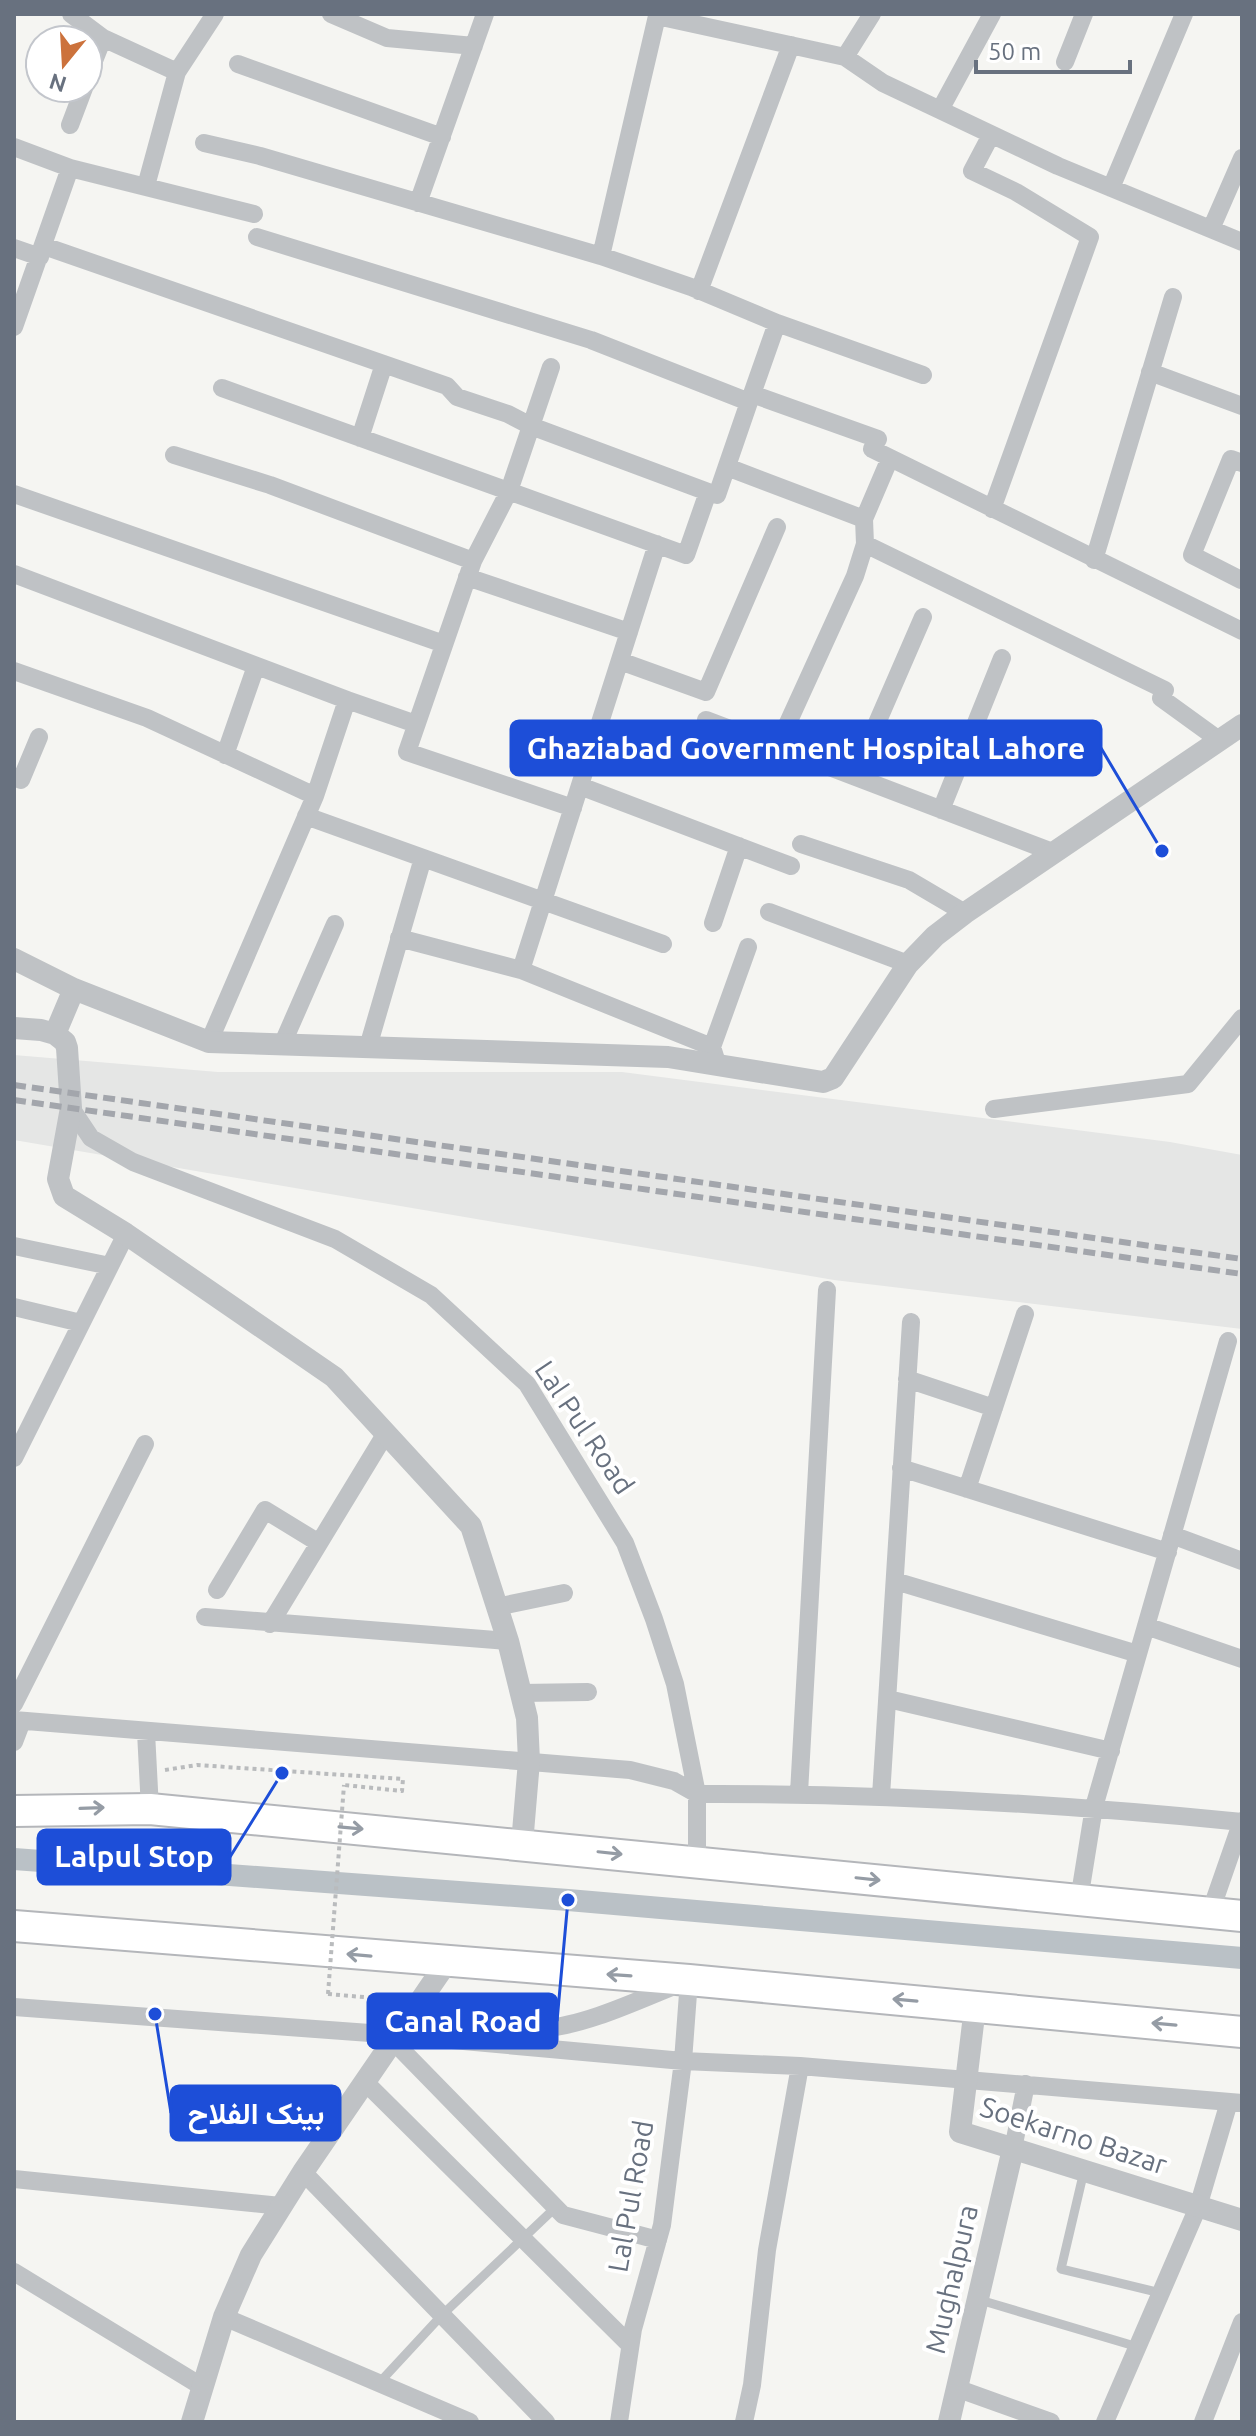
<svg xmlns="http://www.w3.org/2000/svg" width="1256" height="2436" viewBox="0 0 1256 2436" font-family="Ubuntu,Vazirmatn,sans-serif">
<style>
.built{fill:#e5e6e5}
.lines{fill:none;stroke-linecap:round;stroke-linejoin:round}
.canal{stroke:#bac1c6;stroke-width:22}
.trunk-casing{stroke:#b4b6ba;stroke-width:34}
.path{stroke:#b9bbbd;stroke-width:4;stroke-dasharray:4 4;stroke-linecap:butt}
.service{stroke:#bfc2c5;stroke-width:9}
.minor{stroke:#bfc2c5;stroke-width:18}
.tertiary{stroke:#bfc2c5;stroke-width:22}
.trunk{stroke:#fff;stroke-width:30}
.rail{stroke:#a3a6ac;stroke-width:6;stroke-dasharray:12 6;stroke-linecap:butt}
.path-bridge{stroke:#b9bbbd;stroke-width:4;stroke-dasharray:4 4;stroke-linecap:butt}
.oneway{stroke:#959ca5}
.labels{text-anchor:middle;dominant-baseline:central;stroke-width:8;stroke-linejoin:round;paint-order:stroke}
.street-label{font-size:28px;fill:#68717f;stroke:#fff}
.leader{fill:none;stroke:#1d4ed8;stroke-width:3}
.callout-dot{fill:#1d4ed8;stroke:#fff;stroke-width:3}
.callout{fill:#1d4ed8;stroke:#1d4ed8;stroke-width:3}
.callout-label{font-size:30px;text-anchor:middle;font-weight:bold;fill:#fff}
</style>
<rect width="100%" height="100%" fill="#f5f5f2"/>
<path class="built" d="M14,1055L218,1072H622L1170,1142L1242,1155V1329L834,1280L14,1140Z"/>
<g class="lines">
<path class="canal" d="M14,1859L568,1900L1242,1958"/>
<defs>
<path id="trunk" d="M14,1811L150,1809L1242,1916
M14,1926L689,1980L1242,2032"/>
</defs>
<use href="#trunk" class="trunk-casing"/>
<path class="path" d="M165,1770L197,1765L403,1779L402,1791L344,1785
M328,1994L386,1999L380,2013L375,2012"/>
<path class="service" d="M1084,2171L1061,2269L1161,2293
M980,2300L1138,2347
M379,2383L442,2315L556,2207"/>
<path class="minor" d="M71,14L103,38L177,72
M331,14L387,38L474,46
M872,14L845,57L883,83L1058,166L1242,242
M1065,62L1084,14
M238,64L442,137
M88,76L103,38
M940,110L992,14
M70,125L84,88
M991,135L972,171L1016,192L1090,237L992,509
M204,143L260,156L601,256L691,287L777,323
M14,147L70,168L254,214
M146,186L177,72L215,14
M1111,188L1184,14
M418,203L485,14
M1211,229L1242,158
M257,237L591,340L749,402L752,394L878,439L872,449L1242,631
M44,246L447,386L457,397L508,414L531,426L708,492
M14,248L40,257
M601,256L657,16L845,57
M699,291L791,45
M14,327L70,168
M551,367L509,491L473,561L407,752L573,808
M1150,372L1242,406
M222,388L686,555L708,492L717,495L749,402
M752,394L777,323L923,375
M360,438L384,364
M174,455L270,485L473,561
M890,458L864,519L865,544L1165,690L1161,698L1219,740
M727,467L864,519
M14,494L444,644
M657,544L521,970L712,1047L717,1063
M865,544L855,576L777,747L1055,853
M1094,560L1173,297
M14,574L347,700
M467,577L629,632
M1241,580L1192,555L1231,459L1242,463
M620,661L706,692L777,527
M14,671L147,718L315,796
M706,720L780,748
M225,755L256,666
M854,776L923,617
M14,777L21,780L39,737
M580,786L791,866
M941,810L1002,658
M306,816L663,944
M801,844L909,880L965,913
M769,912L908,964
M713,923L739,846
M399,938L521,970
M209,1042L315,796L347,700L416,724
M282,1045L335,924
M368,1047L423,858
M712,1047L748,947
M71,1108L91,1138L133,1162L335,1239L431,1295L527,1384L625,1543L654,1619L675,1684L697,1794V1863
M994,1109L1188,1084L1242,1018
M14,1246L110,1266
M14,1307L81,1323
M907,1379L994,1408
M14,1458L126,1234
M901,1468L1168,1552
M967,1489L1025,1314
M1172,1535L1242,1561
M895,1581L1138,1654
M217,1590L265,1510L319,1543
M496,1607L564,1593
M205,1617L508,1641
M270,1624L386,1433
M1146,1626L1242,1659
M521,1693L588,1692
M888,1699L1111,1751
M14,1704L145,1444
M14,1720L630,1770L674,1781L697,1794C879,1793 1061,1804 1242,1822
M146,1732L150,1809
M14,1742L22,1721
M799,1793L827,1290
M881,1796L911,1322
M1079,1900L1094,1807L1228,1341
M1210,1913L1242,1821
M14,2007L397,2035L683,2061L800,2066L1242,2103
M416,2008C457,2016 501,2030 544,2028C587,2026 647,1996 689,1980L683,2061L662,2225L633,2329L619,2422
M393,2041L563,2215L658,2240
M364,2081L630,2345
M1013,2149L1026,2084
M303,2172L546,2422
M14,2179L281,2206
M14,2272L201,2386
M224,2317L470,2422
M956,2388L1051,2422
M744,2422L752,2385L767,2250L800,2066
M1105,2422L1198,2207L1229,2102
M1203,2422L1242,2322"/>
<path class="tertiary" d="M14,959L74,989L209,1042L668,1057L823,1082L833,1078L908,964L935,936L965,913L1242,725
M74,989L55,1034L65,1042L67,1048L71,1108L58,1179L64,1196L126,1234L334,1377L471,1526L508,1641L527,1718L529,1761L522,1844
M14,1028L41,1030L55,1034
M975,2007L960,2132L1242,2220
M192,2422L224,2317L251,2255L303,2172L447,1962
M949,2422L1013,2149"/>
<use href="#trunk" class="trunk"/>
<path class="rail" d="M14,1085L1242,1259
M14,1100L1242,1274"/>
<path class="path-bridge" d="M328,1994L344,1785"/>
</g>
<defs><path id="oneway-shaft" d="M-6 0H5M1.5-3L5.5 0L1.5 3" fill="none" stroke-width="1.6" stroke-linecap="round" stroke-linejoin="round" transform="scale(2)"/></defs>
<g class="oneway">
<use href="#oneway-shaft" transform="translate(92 1808) rotate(-2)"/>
<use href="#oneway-shaft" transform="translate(351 1828) rotate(5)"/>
<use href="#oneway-shaft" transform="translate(610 1853) rotate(6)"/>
<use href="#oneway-shaft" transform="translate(868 1879) rotate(6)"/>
<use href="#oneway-shaft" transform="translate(359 1955) rotate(-175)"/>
<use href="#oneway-shaft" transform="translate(619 1975) rotate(-176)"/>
<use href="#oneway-shaft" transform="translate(905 2000) rotate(-175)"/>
<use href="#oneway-shaft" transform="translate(1164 2024) rotate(-175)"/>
</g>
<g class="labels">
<g class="street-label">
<text transform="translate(585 1427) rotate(56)">Lal Pul Road</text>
<text transform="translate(1074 2135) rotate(18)">Soekarno Bazar</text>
<text transform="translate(630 2196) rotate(-80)">Lal Pul Road</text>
<text transform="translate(951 2279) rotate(-77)">Mughalpura</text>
</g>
</g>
<path class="leader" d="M1162 851L1101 748M282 1773L230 1857M568 1900L557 2021M155 2014L171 2113"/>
<g class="callout-dot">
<circle cx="1162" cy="851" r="8"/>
<circle cx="282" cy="1773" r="8"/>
<circle cx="568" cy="1900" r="8"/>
<circle cx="155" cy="2014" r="8"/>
</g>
<g class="callout">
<rect x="511" y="721" width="590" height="54" rx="8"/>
<rect x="38" y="1830" width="192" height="54" rx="8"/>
<rect x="368" y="1994" width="189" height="54" rx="8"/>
<rect x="171" y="2086" width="169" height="54" rx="8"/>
</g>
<g class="callout-label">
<text x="806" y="759">Ghaziabad Government Hospital Lahore</text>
<text x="134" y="1867">Lalpul Stop</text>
<text x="463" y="2032">Canal Road</text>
<text x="256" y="2124">بینک الفلاح</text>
</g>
<rect width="1256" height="2436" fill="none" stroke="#68717f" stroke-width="32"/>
<g transform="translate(64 64) rotate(198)"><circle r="38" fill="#ffffff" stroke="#c3c6cc" stroke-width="2"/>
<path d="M0-6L14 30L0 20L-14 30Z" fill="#cc723c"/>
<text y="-12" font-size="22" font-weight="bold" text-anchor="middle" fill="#68717f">N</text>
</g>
<path d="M976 60v12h154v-12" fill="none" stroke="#68717f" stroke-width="4"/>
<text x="988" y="60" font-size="24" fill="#68717f" stroke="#ffffff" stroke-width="6" paint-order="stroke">50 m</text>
</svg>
